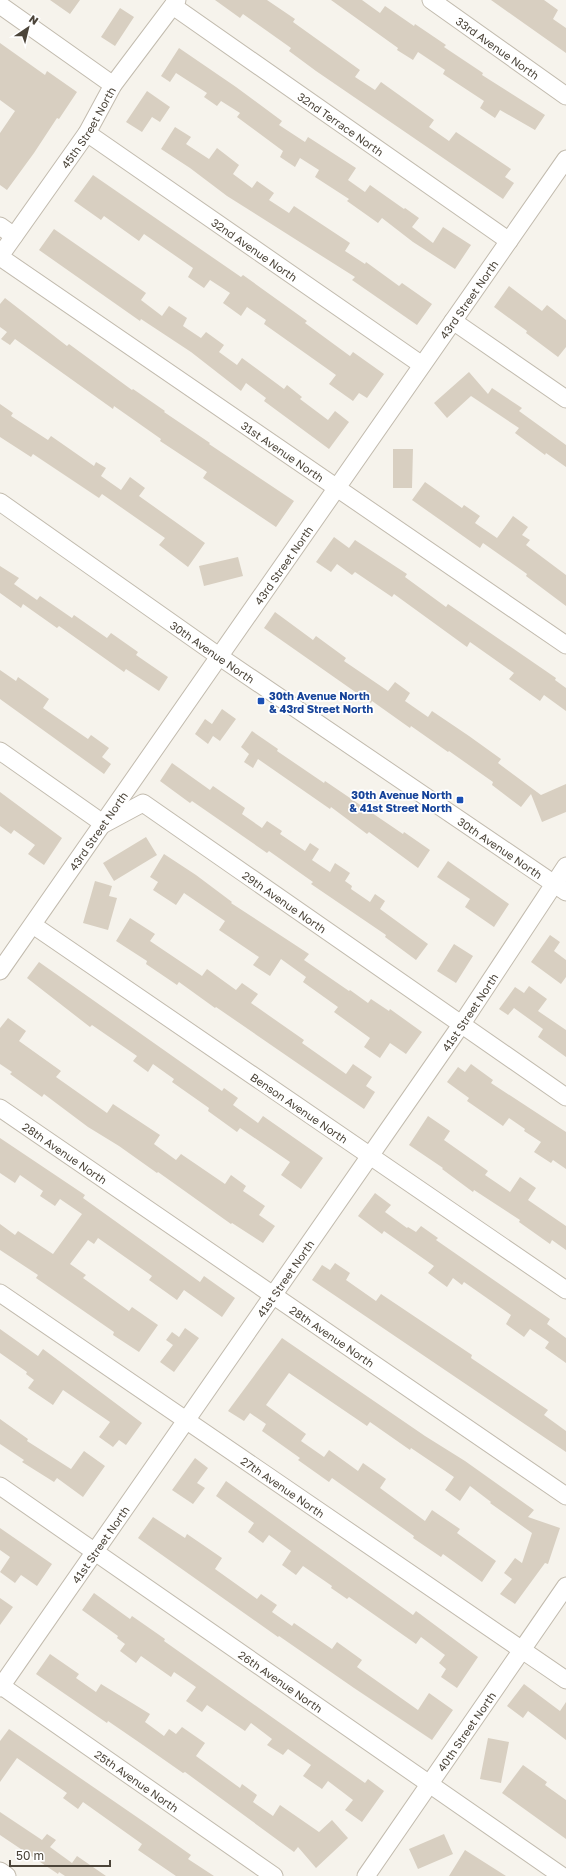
<svg xmlns="http://www.w3.org/2000/svg" width="566" height="1876" viewBox="0 0 566 1876" font-family="'Golos Text',sans-serif">
<style>
.building{fill:#d8cfc1}
.lines{fill:none;stroke-linecap:round;stroke-linejoin:round}
.minor-casing{stroke:#c2bbae;stroke-width:19}
.minor{stroke:#fff;stroke-width:17}
.transit-dot{fill:#1a4fb4;stroke:#fff;stroke-width:1.5}
.labels{text-anchor:middle;dominant-baseline:central;stroke-width:3.5;stroke-linejoin:round;paint-order:stroke}
.street-label{font-size:11px;fill:#4b4439;stroke:#fff}
.transit-label{font-size:11px;font-weight:bold;fill:#164399;stroke:#fff;text-anchor:start}
</style>
<rect width="100%" height="100%" fill="#f6f3ec"/>
<path class="building" d="M50,0H80L70,14Z
M215,0H267L295,19L293,22L360,70L355,77L375,90L381,82L434,120L429,127L449,141L456,132L511,169L505,177L514,183L503,199L316,71L289,51L291,48L243,14L240,18Z
M331,0H362L380,13L385,6L414,26L415,24L446,45L444,47L483,73L482,75L545,115L535,130L500,110L495,118L480,108L484,101L443,74L445,70L418,52L413,60L397,50L398,48Z
M491,0H544L558,10L553,19L566,28V53Z
M120,8L134,17L115,46L101,37Z
M0,43L45,75L47,71L77,92L59,119L57,118L34,153L7,190L0,185V133L15,111L0,100Z
M179,48L236,87L282,121L279,125L305,142L308,137L356,168L348,180L365,192L370,185L404,209L405,208L419,218L412,227L433,243L443,227L471,245L455,269L413,242L382,218L378,223L347,201L349,199L315,177L319,170L300,158L295,167L280,157L283,151L237,117L240,113L221,101L217,106L204,97L207,93L176,73L170,82L161,76Z
M147,91L170,107L160,122L152,117L142,132L126,122Z
M175,127L191,137L186,144L209,159L217,148L239,165L233,174L252,188L257,181L274,193L269,200L289,213L294,206L350,243L345,251L365,264L366,262L399,286L402,283L432,304L417,325L352,280L355,277L227,196L190,168L161,149Z
M93,175L241,277L243,275L307,321L305,323L350,356L353,352L384,374L367,398L359,393L353,401L329,384L336,375L264,324L266,320L247,307L241,316L223,303L230,293L210,280L204,288L188,277L193,268L144,234L139,241L104,216L101,220L74,201Z
M54,229L146,293L141,300L162,316L169,306L187,318L183,326L201,338L206,332L224,345L219,352L237,365L242,358L284,389L287,385L302,397L300,399L328,420L335,411L349,422L329,449L264,401L266,398L246,383L241,391L191,352L141,319L140,321L39,250Z
M509,286L542,311L547,305L566,320V347L558,357L526,333L527,331L494,307Z
M5,298L67,346L69,344L132,390L133,389L165,411L164,412L210,443L209,444L294,501L276,527L203,478L207,472L160,441L161,439L114,406L113,409L15,339L10,345L1,339L7,332L0,327V304Z
M469,372L488,394L492,388L522,408L519,411L566,445V467L546,453L545,455L515,433L519,428L471,396L447,418L434,403Z
M0,404L13,413L11,416L48,440L51,436L94,466L96,462L106,468L101,476L121,490L130,477L145,488L139,496L205,543L188,567L159,545L165,538L102,494L99,498L33,454L31,457L0,437Z
M393,449H413L412,488H393Z
M425,482L462,508L464,505L480,516L475,523L497,538L513,516L528,527L522,535L530,540L526,545L566,575V606L526,576L527,574L483,543L480,548L412,500Z
M334,537L349,548L355,540L407,574L405,577L446,607L448,604L556,678L555,680L566,688V711L544,695L540,701L509,679L514,673L470,642L467,647L394,594L392,597L355,572L352,575L337,564L331,572L316,562Z
M238,557L243,576L204,586L199,566Z
M0,566L19,578L14,584L37,600L40,596L72,618L74,615L107,638L111,633L138,652L136,655L168,677L159,691L126,669L124,672L59,626L57,628L23,604L21,608L0,593Z
M275,612L313,640L316,636L346,658L344,661L388,691L395,682L410,693L405,701L428,717L432,711L469,736L501,759L498,763L541,795L566,784V812L542,822L531,794L521,807L492,785L493,782L449,751L448,752L411,726L410,728L372,701L371,703L264,628Z
M0,670L16,681L18,677L49,699L43,708L88,739L91,735L109,748L102,757L111,764L104,774L0,699Z
M222,709L236,719L220,741L213,736L208,744L195,734L205,719L212,724Z
M252,731L278,749L277,751L324,783L325,781L403,834L404,832L430,850L418,868L369,832L367,834L331,807L330,809L258,759L253,768L244,762L249,754L241,747Z
M172,763L210,790L213,786L245,808L242,814L262,828L267,821L282,831L280,834L305,851L310,843L319,849L312,860L330,872L335,863L350,873L345,881L352,886L351,889L370,902L375,894L385,901L380,909L428,944L416,960L385,937L386,935L311,884L313,882L269,851L267,853L192,801L190,803L160,781Z
M0,792L62,838L44,865L28,854L35,845L14,830L11,834L0,826Z
M146,837L157,855L114,881L103,863Z
M164,854L196,875L232,902L231,903L309,954L304,960L349,991L350,990L368,1003L371,999L389,1011L390,1009L422,1032L406,1054L390,1043L380,1058L364,1047L370,1038L334,1012L338,1007L303,982L306,977L281,959L270,976L253,965L259,957L219,930L225,921L184,893L176,905L153,890L158,882L150,877Z
M448,861L509,904L494,927L465,907L470,899L437,877Z
M95,881L112,886L109,896L117,898L108,930L83,923Z
M130,918L155,934L150,941L202,976L207,969L236,990L242,983L258,994L251,1003L304,1040L302,1043L346,1074L353,1064L372,1077L366,1086L375,1092L364,1109L216,1007L215,1008L179,982L177,985L146,964L147,961L116,941Z
M550,935L560,942L554,951L566,960V977L561,984L531,962Z
M454,944L473,956L456,983L437,971Z
M39,962L222,1091L224,1088L238,1098L233,1105L258,1123L263,1116L323,1158L301,1189L281,1175L290,1162L240,1128L237,1132L208,1111L209,1108L172,1082L174,1079L153,1064L148,1072L133,1061L137,1056L92,1025L90,1027L27,978Z
M529,986L547,999L538,1011L566,1030V1057L538,1037L543,1029L514,1008L508,1015L499,1009L515,987L524,993Z
M8,1018L26,1031L19,1041L61,1071L56,1077L107,1113L113,1104L160,1135L154,1144L176,1160L181,1154L225,1184L231,1175L246,1186L243,1191L265,1206L259,1215L275,1226L263,1243L232,1223L231,1224L158,1172L157,1173L119,1146L88,1127L44,1094L42,1097L10,1074L12,1072L0,1064V1028Z
M471,1064L493,1080L491,1083L566,1132V1169L553,1160L551,1163L534,1152L541,1142L524,1131L525,1129L509,1118L503,1126L467,1101L469,1098L447,1082L458,1067L465,1072Z
M428,1116L450,1131L444,1140L488,1171L485,1175L510,1192L520,1177L536,1188L528,1200L566,1226V1250L552,1240L550,1244L519,1222L520,1220L474,1190L473,1192L442,1169L443,1168L409,1145Z
M0,1138L85,1195L83,1198L200,1282L204,1276L235,1298L222,1317L184,1290L177,1300L149,1280L152,1276L98,1238L94,1244L88,1240L70,1264L86,1275L83,1278L129,1311L132,1307L158,1325L139,1352L113,1335L114,1332L36,1278L38,1275L0,1250V1224L15,1235L18,1231L53,1254L82,1214L60,1199L55,1206L40,1196L43,1191L20,1175L15,1183L0,1173Z
M375,1193L391,1205L385,1212L407,1228L408,1227L416,1232L421,1226L438,1238L436,1240L550,1319L547,1324L566,1338V1363L545,1348L549,1342L530,1329L524,1337L506,1324L511,1315L464,1282L462,1285L453,1278L447,1287L428,1273L434,1266L384,1231L382,1234L358,1216Z
M335,1263L350,1273L346,1280L376,1301L381,1294L472,1355L471,1358L548,1410L544,1415L566,1431V1452L312,1280L322,1265L330,1270Z
M185,1328L199,1338L174,1372L160,1362L173,1345L166,1340L172,1332L179,1337Z
M0,1329L38,1356L43,1349L142,1423L126,1445L119,1440L113,1447L99,1437L110,1422L63,1390L53,1405L28,1388L34,1380L26,1374L27,1372L0,1353Z
M282,1338L425,1436L465,1461L534,1510L528,1517L560,1528L548,1564L545,1563L515,1604L500,1594L512,1579L504,1573L515,1558L522,1563L532,1533L490,1503L491,1502L470,1486L460,1501L445,1490L454,1477L411,1448L410,1450L370,1422L367,1426L289,1373L266,1405L306,1434L301,1441L324,1457L329,1450L358,1471L363,1463L386,1479L380,1488L425,1521L432,1510L460,1529L457,1533L496,1561L482,1582L443,1554L441,1557L413,1538L414,1536L332,1478L329,1482L298,1460L300,1458L262,1431L266,1424L250,1413L244,1421L228,1411Z
M0,1419L28,1439L27,1441L71,1469L84,1451L105,1466L83,1497L57,1478L54,1482L22,1462L24,1460L0,1444Z
M195,1458L208,1468L197,1483L205,1488L193,1504L172,1490Z
M226,1481L413,1615L416,1611L478,1657L457,1688L441,1677L446,1669L439,1663L445,1655L421,1637L416,1644L349,1597L347,1599L331,1588L332,1586L303,1566L296,1575L282,1565L291,1551L269,1535L263,1543L248,1532L254,1523L216,1496Z
M153,1517L185,1538L187,1534L222,1558L215,1569L257,1599L261,1594L277,1605L272,1612L292,1626L294,1623L332,1649L337,1642L362,1660L357,1667L418,1710L429,1693L453,1710L432,1740L354,1688L279,1636L278,1637L138,1538Z
M0,1528L52,1564L37,1586L21,1575L15,1583L0,1572L10,1557L0,1550Z
M94,1593L130,1619L132,1616L165,1639L164,1641L365,1783L368,1779L384,1791L362,1822L345,1810L353,1800L328,1781L322,1789L303,1776L311,1765L288,1749L283,1755L267,1745L272,1739L251,1723L245,1731L207,1705L202,1712L186,1701L196,1687L174,1672L171,1677L141,1656L136,1663L120,1651L125,1644L117,1638L118,1636L82,1610Z
M0,1598L13,1607L0,1625Z
M50,1654L79,1674L76,1678L96,1692L101,1684L150,1714L145,1722L164,1736L169,1729L176,1734L182,1727L205,1743L196,1756L240,1788L242,1784L257,1795L253,1802L273,1816L280,1805L319,1832L332,1820L348,1838L316,1868L298,1847L294,1852L185,1772L183,1773L143,1745L108,1721L107,1723L36,1674Z
M524,1684L560,1711L566,1702V1740L528,1711L523,1718L507,1706Z
M9,1729L147,1824L191,1855L188,1859L214,1876H176L138,1850L142,1844L83,1802L78,1809L63,1798L67,1793L17,1758L0,1782V1741Z
M488,1738L509,1742L501,1783L480,1779Z
M523,1765L547,1782L545,1785L566,1800V1839L502,1793Z
M0,1812L42,1840L47,1834L56,1840L50,1847L72,1863L77,1856L106,1876H65L59,1872L58,1874L0,1835Z
M444,1834L453,1854L418,1869L409,1849Z
M465,1850L506,1876H449Z"/>
<g class="lines">
<defs>
<g id="minor">
<path id="s1" d="M431,0L566,96"/>
<path d="M0,5L113,85"/>
<path id="s2" d="M173,6L509,241"/>
<path id="s3" d="M87,133L422,365"/>
<path d="M0,226L14,236"/>
<path id="s4" d="M0,256L87,133L113,85L177,0"/>
<path id="s5" d="M0,257L566,645"/>
<path d="M453,321L566,399"/>
<path id="s6" d="M0,502L220,657L566,892"/>
<path id="s7" d="M0,751L104,824L143,803L566,1097"/>
<path id="s8" d="M33,925L566,1290"/>
<path id="s9" d="M0,971L566,159"/>
<path id="s10" d="M0,1108L566,1496"/>
<path id="s11" d="M0,1293L566,1680"/>
<path id="s12" d="M0,1486L562,1876"/>
<path id="s13" d="M0,1685L274,1876"/>
<path id="s14" d="M0,1688L461,1025L566,866"/>
<path d="M0,1871L7,1876"/>
<path id="s15" d="M366,1876L566,1586"/>
</g>
</defs>
<use href="#minor" class="minor-casing"/>
<use href="#minor" class="minor"/>
</g>
<g class="transit-dot">
<rect x="257" y="697" width="8" height="8" rx="2"/>
<rect x="456" y="796" width="8" height="8" rx="2"/>
</g>
<g class="labels">
<g class="street-label">
<text stroke="none"><textPath href="#s1" startOffset="82">33rd Avenue North</textPath></text>
<text stroke="none"><textPath href="#s2" startOffset="205">32nd Terrace North</textPath></text>
<text stroke="none"><textPath href="#s4" startOffset="156">45th Street North</textPath></text>
<text stroke="none"><textPath href="#s3" startOffset="204">32nd Avenue North</textPath></text>
<text stroke="none"><textPath href="#s9" startOffset="819">43rd Street North</textPath></text>
<text stroke="none"><textPath href="#s5" startOffset="343">31st Avenue North</textPath></text>
<text stroke="none"><textPath href="#s9" startOffset="495">43rd Street North</textPath></text>
<text stroke="none"><textPath href="#s6" startOffset="260">30th Avenue North</textPath></text>
<text stroke="none"><textPath href="#s9" startOffset="171">43rd Street North</textPath></text>
<text stroke="none"><textPath href="#s6" startOffset="608">30th Avenue North</textPath></text>
<text stroke="none"><textPath href="#s7" startOffset="344">29th Avenue North</textPath></text>
<text stroke="none"><textPath href="#s14" startOffset="823">41st Street North</textPath></text>
<text stroke="none"><textPath href="#s8" startOffset="323">Benson Avenue North</textPath></text>
<text stroke="none"><textPath href="#s10" startOffset="79">28th Avenue North</textPath></text>
<text stroke="none"><textPath href="#s14" startOffset="499">41st Street North</textPath></text>
<text stroke="none"><textPath href="#s10" startOffset="403">28th Avenue North</textPath></text>
<text stroke="none"><textPath href="#s11" startOffset="343">27th Avenue North</textPath></text>
<text stroke="none"><textPath href="#s14" startOffset="175">41st Street North</textPath></text>
<text stroke="none"><textPath href="#s12" startOffset="342">26th Avenue North</textPath></text>
<text stroke="none"><textPath href="#s15" startOffset="176">40th Street North</textPath></text>
<text stroke="none"><textPath href="#s13" startOffset="167">25th Avenue North</textPath></text>
</g>
<g class="transit-label">
<text x="269" y="695">30th Avenue North<tspan x="269" dy="13">&amp; 43rd Street North</tspan></text>
<text x="452" y="794" text-anchor="end">30th Avenue North<tspan x="452" dy="13">&amp; 41st Street North</tspan></text>
</g>
</g>
<g transform="translate(28 28) rotate(35)" stroke="#ffffff" stroke-width="3" paint-order="stroke">
<path d="M0-3L7 15L0 10L-7 15Z" fill="#4b4439"/>
<text y="-6" font-size="11" font-weight="bold" text-anchor="middle" fill="#4b4439">N</text>
</g>
<path d="M10 1860v6h100v-6" fill="none" stroke="#4b4439" stroke-width="2"/>
<text x="16" y="1860" font-size="12" fill="#4b4439" stroke="#ffffff" stroke-width="3" paint-order="stroke">50 m</text>
</svg>
